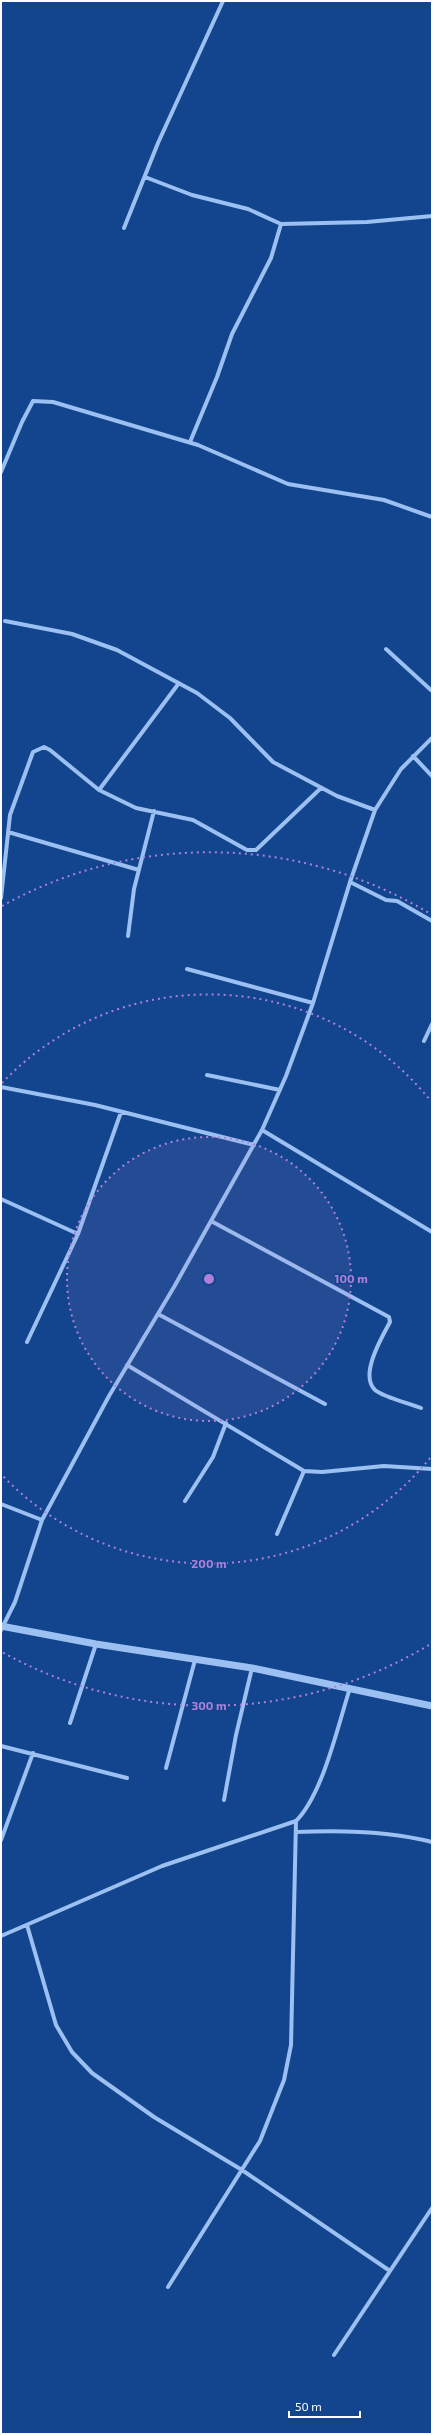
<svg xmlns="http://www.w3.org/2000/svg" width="433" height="2435" viewBox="0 0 433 2435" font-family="'Exo 2',sans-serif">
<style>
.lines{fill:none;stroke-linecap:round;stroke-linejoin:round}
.minor{stroke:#9bc0f1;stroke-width:4}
.tertiary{stroke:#9bc0f1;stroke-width:7}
.ring{fill:none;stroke:#b080d9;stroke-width:2;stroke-dasharray:2 4}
.centre{fill:#b080d9;stroke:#12458d;stroke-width:2}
.ring-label{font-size:12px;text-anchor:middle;font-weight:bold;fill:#b080d9;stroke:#12458d;stroke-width:3;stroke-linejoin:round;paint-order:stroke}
</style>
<rect width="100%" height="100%" fill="#12458d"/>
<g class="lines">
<path class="minor" d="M145,177L192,195L248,209L281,224L367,222L432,216
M124,228L158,143L223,1
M190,442L217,377L232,334L271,258L281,224
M1,472L22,422L33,401L53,402L198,445L288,484L384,500L432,517
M5,621L72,634L117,650L197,693L230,718L273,762L337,796L375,810
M386,649L432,691
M179,683L99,790L136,808L193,820L247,850H256L321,788
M413,756L432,776
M8,832L139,870
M350,882L386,900L397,901L432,921
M1,898L10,815L33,752L44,747L50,750L99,790
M128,936L134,889L154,811
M187,969L313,1003
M424,1041L432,1024
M207,1075L280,1090
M1,1087L95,1105L254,1145
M262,1130L432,1232
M1,1199L78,1234
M211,1221L389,1317L390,1322C382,1337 359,1375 375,1390C383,1397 411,1404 421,1408
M158,1314L325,1404
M27,1342L78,1234L121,1112
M127,1365L304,1471L322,1472L384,1466L432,1469
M185,1501L213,1457L226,1423
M1,1504L42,1520
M277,1534L304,1471
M1,1630L15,1602L42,1520L109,1396L174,1287L262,1130L286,1076L313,1003L350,882L375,810L401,769L432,738
M70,1723L96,1644
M1,1746L127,1778
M166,1768L195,1660
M224,1800L236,1735L252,1668
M296,1832C339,1830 390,1831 432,1842
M1,1840L33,1753
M27,1925L56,2025L72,2052L92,2073L154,2117L242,2170L390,2271
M1,1936L162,1866L296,1821C323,1794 338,1725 350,1688
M168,2287L260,2141L284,2080L291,2045L296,1821
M334,2355L432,2208"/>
<path class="tertiary" d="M1,1626L96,1644L252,1668L432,1706"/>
</g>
<circle cx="209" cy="1279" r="142" fill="#b080d9" fill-opacity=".12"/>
<g class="ring">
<circle cx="209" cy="1279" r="142"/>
<path d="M430 1458A285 285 0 0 1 2 1475M2 1083A285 285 0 0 1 430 1100"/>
<path d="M429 1645A427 427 0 0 1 2 1652M2 906A427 427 0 0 1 429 913"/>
</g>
<circle cx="209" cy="1279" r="6" class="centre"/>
<g class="ring-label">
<text x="351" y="1283">100 m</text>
<text x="209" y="1568">200 m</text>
<text x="209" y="1710">300 m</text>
</g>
<rect width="433" height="2435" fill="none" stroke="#ffffff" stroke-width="4"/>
<path d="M289 2411v6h71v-6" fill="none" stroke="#ffffff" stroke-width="2"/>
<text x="295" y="2411" font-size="12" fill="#ffffff" stroke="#12458d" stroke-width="3" paint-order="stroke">50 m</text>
</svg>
